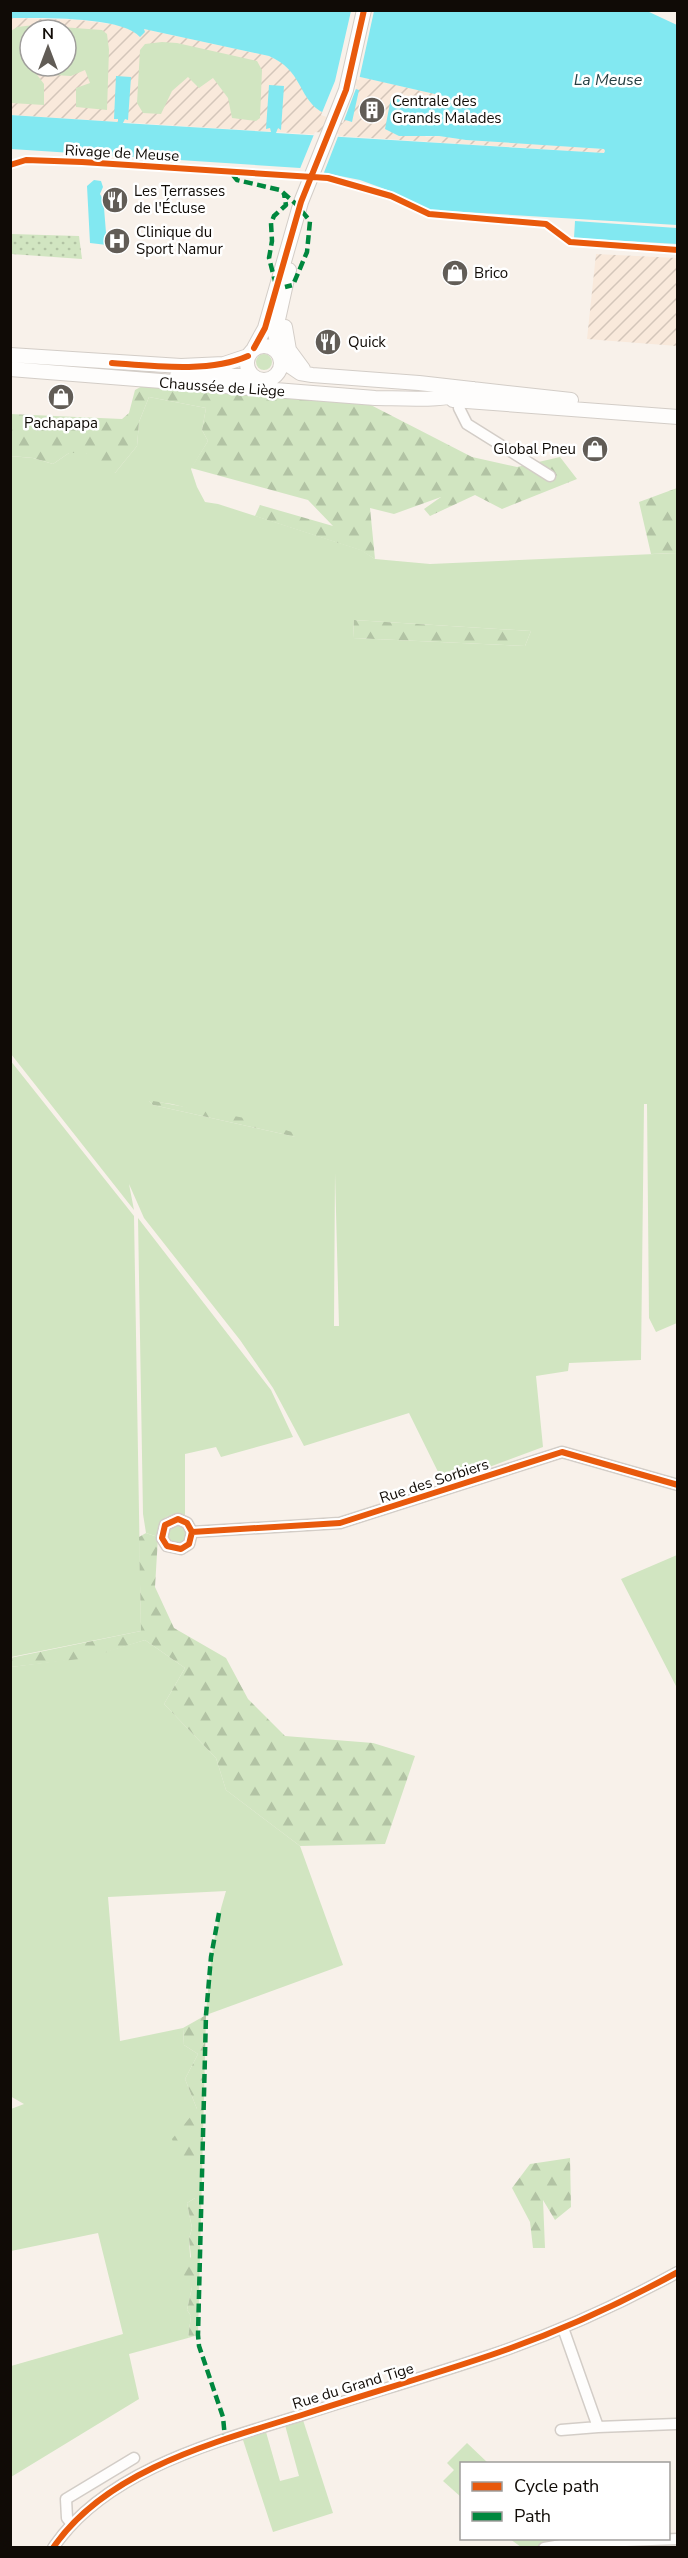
<svg xmlns="http://www.w3.org/2000/svg" width="688" height="2558" viewBox="0 0 688 2558" font-family="'Nunito Sans',sans-serif">
<style>
.industrial{fill:url(#industrial-furrows);fill-rule:evenodd}
.grass{fill:#d1e5c1;fill-rule:evenodd}
.forest{fill:url(#forest-firs)}
.garden{fill:url(#garden-dots)}
.water{fill:#82e8f1}
.pier{fill:#f8f1ea}
.lines{fill:none;stroke-linecap:round;stroke-linejoin:round}
.minor-casing{stroke:#d3cdc7;stroke-width:13}
.major-casing{stroke:#d3cdc7;stroke-width:16}
.minor{stroke:#fefdfc;stroke-width:10}
.major{stroke:#fefdfc;stroke-width:14}
.quiet{stroke:#00873e;stroke-width:4.5;stroke-dasharray:9 4.5;stroke-linecap:butt}
.cycleway-casing{stroke:#fff;stroke-width:10}
.cycleway{stroke:#e8590c;stroke-width:6}
.labels{text-anchor:middle;dominant-baseline:central;stroke-width:5;stroke-linejoin:round;paint-order:stroke}
.poi-label{font-size:15px;fill:#100b06;stroke:#fff;text-anchor:start}
.street-label{font-size:15px;fill:#100b06;stroke:#fff}
.water-label{font-size:16px;font-style:italic;fill:#263f42;stroke:#fff}
</style>
<defs>
<pattern id="industrial-furrows" width="10" height="10" patternUnits="userSpaceOnUse" patternTransform="scale(1.5)"><rect width="10" height="10" fill="#f9e9db"/><path d="M-1 1l2-2M0 10L10 0M9 11l2-2" fill="none" stroke="#d4c6ba"/></pattern>
<pattern id="forest-firs" width="22" height="20" patternUnits="userSpaceOnUse" patternTransform="scale(1.5)"><rect width="22" height="20" fill="#d1e5c1"/><path d="M5 1l3.5 6h-7zM16 11l3.5 6h-7z" fill="#b2c3a4"/></pattern>
<pattern id="garden-dots" width="8" height="8" patternUnits="userSpaceOnUse" patternTransform="scale(1.5)"><rect width="8" height="8" fill="#d1e5c1"/><path d="M2 2h.1M6 6h.1" fill="none" stroke="#b2c3a4" stroke-width="1.8" stroke-linecap="round"/></pattern>
</defs>
<rect width="100%" height="100%" fill="#f8f1ea"/>
<path class="industrial" d="M10,18L80,20L124,26L137,33L144,29L269,56L283,63L291,70L314,105L330,115L347,74L449,97L433,105L391,98L426,137L439,136L466,140L604,149L605,151L604,153L11,115ZM30,30H66V66H30Z
M596,254L677,258V346L587,339Z"/>
<path class="grass" d="M34,25L102,30L107,34L109,50L107,110L76,107V88L90,83L85,70L71,76L54,75L46,66H66V30H30V66H43L35,72L44,84V105L11,103V31L17,27Z
M162,42L177,43L257,61L262,70L260,118L256,121L232,118L228,98L213,78L199,88L188,77L172,91L161,114L143,113L137,103L140,50L145,44Z
M256 362a8 8 0 1 1 16 0a8 8 0 1 1-16 0Z
M149,397L206,408L202,430L208,441L191,469L197,487L205,502L218,504L361,550L375,559L430,564L677,553V1323L656,1332L649,1318L647,1104H644L641,1360L569,1363L568,1371L536,1376L543,1447L444,1484L409,1413L304,1446L273,1388L240,1340L144,1218L129,1184L134,1210L11,1054L10,456L33,458L53,464L69,453H86L115,473L137,446L139,422ZM354,620L531,631L525,646L353,638ZM149,1101L172,1104L296,1137L153,1105ZM335,1173L339,1326H334L335,1174Z
M10,1060L134,1216L141,1631L11,1657Z
M138,1218L271,1390L293,1437L221,1457L216,1447L185,1454V1515L166,1517L158,1529V1537L146,1533L143,1514Z
M167 1534a10 10 0 1 1 20 0a10 10 0 1 1-20 0Z
M677,1555V1688L621,1579Z
M145,1640L185,1668L164,1704L216,1758L226,1790L300,1846L343,1965L206,2015C209,1973 213,1932 226,1891L108,1897L120,2041L183,2028L184,2045L198,2054L185,2079L197,2109L195,2198L187,2203L192,2228L189,2239L192,2287L187,2310L191,2316L188,2338L129,2354L139,2399L11,2477V2366L123,2334L98,2233L11,2251V2109L24,2104L10,2096L11,1667L88,1657Z
M303,2420L333,2513L273,2532L243,2440L266,2432L280,2481L299,2476L285,2425Z
M467,2443L488,2463L462,2464L461,2497L443,2481L454,2470L447,2463Z
M510,2539H567L572,2543L544,2547H521Z"/>
<path class="forest" d="M146,384L363,401L472,457L517,467L560,457L577,479L502,509L475,495L430,516L424,509L441,497L394,514L370,508L375,559L360,550L255,516L260,505L333,526L308,500L191,468L208,441L202,430L206,408L149,397L139,422L137,446L115,473L94,470L86,453H69L53,464L33,458L11,456L10,414L122,419L129,413L135,390Z
M677,488V553L651,554L639,502Z
M354,620L531,631L525,646L353,638Z
M148,1100L250,1119L295,1133L296,1137L153,1105Z
M146,1533L158,1537L155,1587L174,1628L226,1658L248,1699L285,1736L373,1743L415,1756L385,1844L300,1846L226,1790L216,1758L164,1704L185,1668L145,1640L88,1658L11,1667L10,1658L141,1631L139,1537Z
M206,2015L198,2335L188,2338L191,2316L187,2310L192,2287L180,2269L191,2257L189,2239L192,2228L187,2203L195,2198V2172H182L172,2139L197,2109L185,2079L198,2054L184,2045L183,2028Z
M570,2158L571,2207L555,2220L543,2200L545,2248H533L530,2222L512,2188L530,2164Z"/>
<path class="garden" d="M11,234L79,236L82,259L11,254Z"/>
<path class="water" d="M11,11H647L677,25V225L430,210L393,192L360,180L300,168L11,149L10,115L118,122V119H114L116,76L131,77L128,120L125,119L123,123L271,132L270,128L266,129L269,85L284,86L281,130L278,128L276,133L604,153L605,151L604,149L466,140L439,136H399L385,129L391,98L433,105L448,97L347,74L343,85L359,90L352,122C342,119 329,116 320,111C297,95 303,71 269,56L144,29L145,32L140,37C123,16 38,18 11,18Z
M94,180L101,181L103,187L100,194L107,207L104,208L107,245L90,243L87,186Z
M575,221L677,228V244L574,238Z"/>
<path class="pier" d="M351,11H374L359,80L349,78L347,83L357,86L343,123L321,115L335,81Z
M315,132L339,134L323,175L299,171Z"/>
<g class="lines">
<defs>
<path id="minor" d="M461,401L459,408L467,424L550,476
M192,1532L189,1544L181,1549L167,1546L162,1538L165,1525L178,1519L187,1523L192,1532L340,1523L562,1452L678,1485
M563,2328L598,2427L676,2424
M561,2430L598,2427
M71,2523L67,2518L66,2499L134,2458
M53,2548C106,2469 219,2441 305,2414C367,2394 429,2376 491,2355C556,2333 618,2305 678,2272
M544,2548L572,2543L678,2539"/>
<path id="major" d="M285,327L289,350L303,369
M247 363a17 17 0 1 1 34 0a17 17 0 1 1-34 0Z
M254,348L265,328L301,202L346,90L364,10
M10,355L181,366L224,364L248,356
M280,355L275,333L289,270
M281,360L300,373L312,375L419,383L571,400
M10,369L375,398C400,398 453,403 473,389
M177,376H253
M453,400L678,417"/>
</defs>
<use href="#minor" class="minor-casing"/>
<use href="#major" class="major-casing"/>
<use href="#minor" class="minor"/>
<use href="#major" class="major"/>
<path class="quiet" d="M233,175L237,180L280,190L296,204L310,221L307,252L293,285L285,287
M276,285L269,258L272,241L271,223L274,216L286,205L284,194
M219,1913L211,1957L206,2015L198,2335L199,2346L223,2417L225,2438"/>
<defs>
<path id="cycleway" d="M10,165L26,160L82,162L328,178L391,196L429,214L546,224L570,242L678,250
M254,348L265,328L301,202L346,90L364,10
M112,363C153,366 210,373 248,356
M192,1532L189,1544L181,1549L167,1546L162,1538L165,1525L178,1519L187,1523L192,1532L340,1523L562,1452L678,1485
M53,2548C106,2469 219,2441 305,2414C367,2394 429,2376 491,2355C556,2333 618,2305 678,2272"/>
</defs>
<use href="#cycleway" class="cycleway-casing"/>
<use href="#cycleway" class="cycleway"/>
</g>
<defs>
<symbol id="building-disc" viewBox="-11 -11 22 22"><circle r="9.5" fill="#615c56" stroke="#fff"/><path d="M-4-6H4V6H1V3H-1V6H-4ZM-2.5-4.3h1.7v1.8h-1.7ZM.8-4.3h1.7v1.8H.8ZM-2.5-1h1.7V.8h-1.7ZM.8-1h1.7V.8H.8Z" fill="#fff"/></symbol>
<symbol id="restaurant-disc" viewBox="-11 -11 22 22"><circle r="9.5" fill="#615c56" stroke="#fff"/><path d="M-5-6h1v4h1v-4h1v4h1v-4h1v5L-1.5 .5V6h-2V.5L-5-1ZM5-6V6H3V1.5H1.5Q1.5-4 5-6Z" fill="#fff"/></symbol>
<symbol id="hospital-disc" viewBox="-11 -11 22 22"><circle r="9.5" fill="#615c56" stroke="#fff"/><path d="M-5-5h3v3.5h4V-5h3V5h-3V1.5h-4V5h-3Z" fill="#fff"/></symbol>
<symbol id="shop-disc" viewBox="-11 -11 22 22"><circle r="9.5" fill="#615c56" stroke="#fff"/><path d="M-5-2.5h2.3a2.7 3.5 0 0 1 5.4 0H5L5.5 6h-11ZM-1.5-2.5h3a1.5 2.3 0 0 0-3 0Z" fill="#fff"/></symbol>
</defs>
<g fill-rule="evenodd">
<use href="#building-disc" x="357" y="95" width="30" height="30"/>
<use href="#restaurant-disc" x="100" y="185" width="30" height="30"/>
<use href="#hospital-disc" x="102" y="226" width="30" height="30"/>
<use href="#shop-disc" x="440" y="258" width="30" height="30"/>
<use href="#restaurant-disc" x="313" y="327" width="30" height="30"/>
<use href="#shop-disc" x="46" y="382" width="30" height="30"/>
<use href="#shop-disc" x="580" y="434" width="30" height="30"/>
</g>
<g class="labels">
<g class="poi-label">
<text x="392" y="101">Centrale des<tspan x="392" dy="17">Grands Malades</tspan></text>
<text x="134" y="191">Les Terrasses<tspan x="134" dy="17">de l'Écluse</tspan></text>
<text x="136" y="232">Clinique du<tspan x="136" dy="17">Sport Namur</tspan></text>
<text x="474" y="273">Brico</text>
<text x="348" y="342">Quick</text>
<text x="61" y="423" text-anchor="middle">Pachapapa</text>
<text x="576" y="449" text-anchor="end">Global Pneu</text>
</g>
<g class="street-label">
<text transform="translate(122 153) rotate(3)">Rivage de Meuse</text>
<text transform="translate(222 387) rotate(4)">Chaussée de Liège</text>
<text transform="translate(434 1481) rotate(-18)">Rue des Sorbiers</text>
<text transform="translate(353 2386) rotate(-17)">Rue du Grand Tige</text>
</g>
<g class="water-label">
<text x="608" y="80">La Meuse</text>
</g>
</g>
<rect width="688" height="2558" fill="none" stroke="#100b06" stroke-width="24"/>
<rect x="460" y="2462" width="210" height="78" fill="#ffffff" stroke="#9f9d9b" stroke-width="1.5"/>
<rect x="472" y="2482" width="30" height="9" fill="#e8590c" stroke="#9f9d9b" stroke-width="1.5"/>
<text x="514" y="2492" font-size="18" fill="#100b06">Cycle path</text>
<rect x="472" y="2512" width="30" height="9" fill="#00873e" stroke="#9f9d9b" stroke-width="1.5"/>
<text x="514" y="2522" font-size="18" fill="#100b06">Path</text>
<g transform="translate(48 48)"><circle r="28" fill="#ffffff" stroke="#9f9d9b" stroke-width="1.5"/>
<path d="M0-4.5L10 22L0 15L-10 22Z" fill="#615c56"/>
<text y="-9" font-size="16" font-weight="bold" text-anchor="middle" fill="#100b06">N</text>
</g>
</svg>
